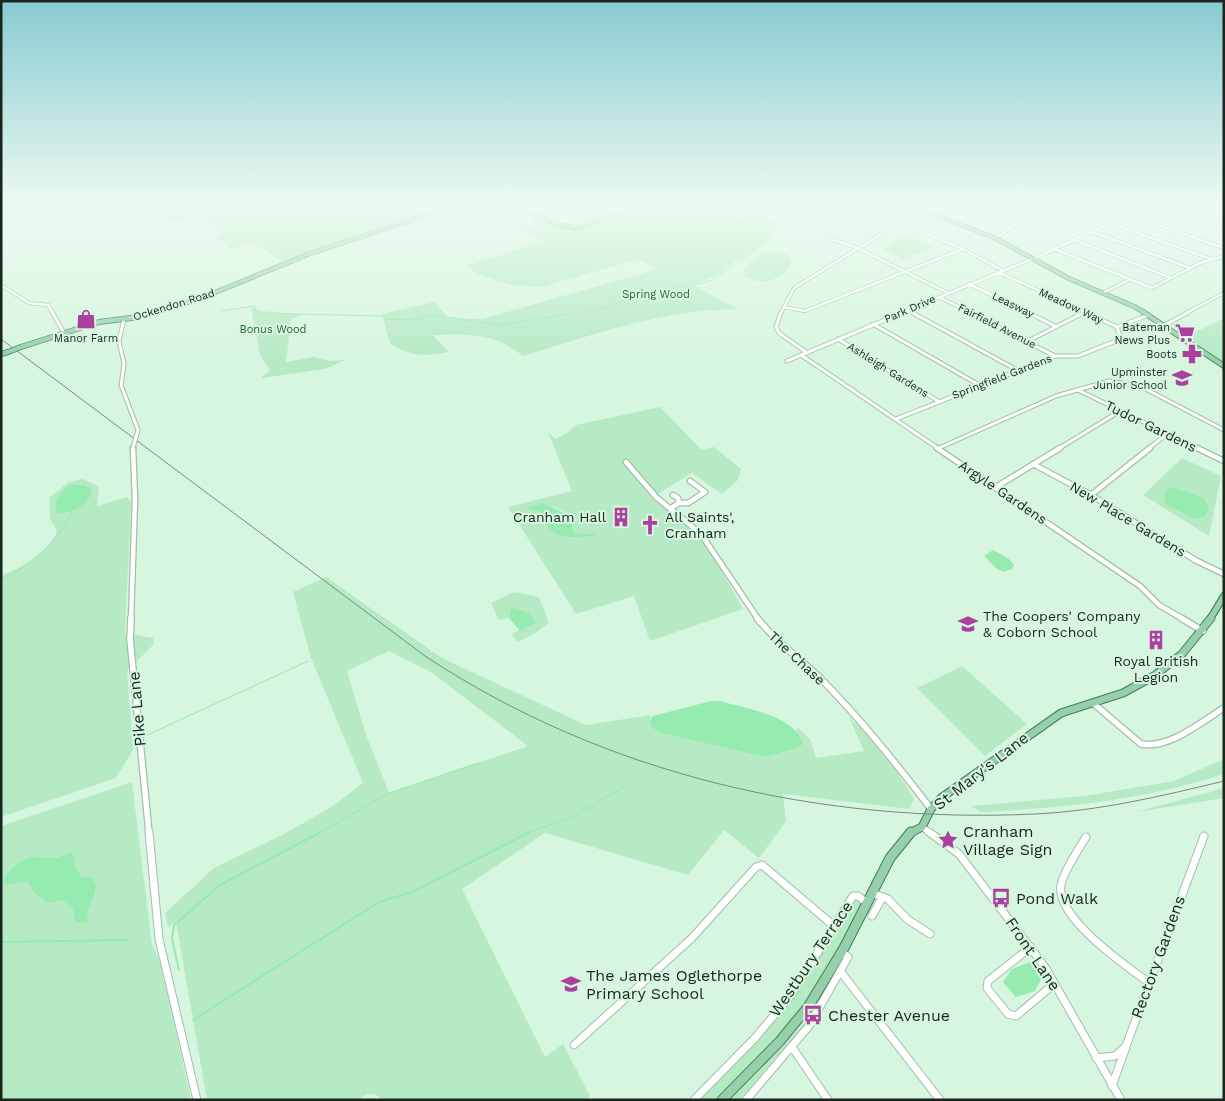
<svg xmlns="http://www.w3.org/2000/svg" width="1225" height="1101" viewBox="0 0 1225 1101" font-family="'Work Sans',sans-serif">
<style>
.green{fill:#b6eac5;fill-rule:evenodd}
.water{fill:#95ebb0}
.lines{fill:none;stroke-linecap:round;stroke-linejoin:round}
.stream-far1{stroke:#95ebb0;stroke-width:1}
.stream{stroke:#95ebb0;stroke-width:2}
.minor-far4-casing{stroke:#a1bfa9;stroke-width:4}
.minor-far3-casing{stroke:#a1bfa9;stroke-width:5}
.minor-far2-casing{stroke:#a1bfa9;stroke-width:7}
.minor-far1-casing{stroke:#a1bfa9;stroke-width:8}
.minor-casing{stroke:#a1bfa9;stroke-width:9}
.major-far4-casing{stroke:#3d7f55;stroke-width:5}
.major-far3-casing{stroke:#3d7f55;stroke-width:6}
.major-far2-casing{stroke:#3d7f55;stroke-width:8}
.major-far1-casing{stroke:#3d7f55;stroke-width:9}
.major-casing{stroke:#3d7f55;stroke-width:11}
.minor-far4{stroke:#fff;stroke-width:2.5}
.minor-far3{stroke:#fff;stroke-width:3}
.minor-far2{stroke:#fff;stroke-width:4.5}
.minor-far1{stroke:#fff;stroke-width:5.5}
.minor{stroke:#fff;stroke-width:7}
.major-far4{stroke:#97cfab;stroke-width:4}
.major-far3{stroke:#97cfab;stroke-width:4.5}
.major-far2{stroke:#97cfab;stroke-width:5.5}
.major-far1{stroke:#97cfab;stroke-width:7}
.major{stroke:#97cfab;stroke-width:9}
.rail{stroke:#758b7b;stroke-width:1}
.minor-bridge-casing{stroke:#a1bfa9;stroke-width:5;stroke-linecap:butt}
.major-bridge-casing{stroke:#3d7f55;stroke-width:6;stroke-linecap:butt}
.minor-bridge{stroke:#fff;stroke-width:3}
.major-bridge{stroke:#97cfab;stroke-width:4.5}
.labels{text-anchor:middle;dominant-baseline:central;stroke-width:4;stroke-linejoin:round;paint-order:stroke}
.far-park-label{font-size:11px;fill:#25623c;stroke:#d7f6df}
.far-street-label{font-size:11px;fill:#19251d;stroke:#d7f6df}
.far-poi-label{font-size:11px;fill:#19251d;stroke:#d7f6df;text-anchor:end}
.street-label{font-size:14px;fill:#19251d;stroke:#d7f6df}
.poi-label{font-size:14px;fill:#19251d;stroke:#d7f6df;text-anchor:start}
.near-street-label{font-size:16px;fill:#19251d;stroke:#d7f6df}
.near-poi-label{font-size:16px;fill:#19251d;stroke:#d7f6df;text-anchor:start}
</style>
<rect width="100%" height="100%" fill="#d7f6df"/>
<path class="green" d="M188,205H451L309,252L285,263L253,243L225,250L230,244L214,239L221,233L201,215L192,216L195,213Z
M646,205H663L668,208L673,206L679,209L675,211L682,213L703,205L741,219L746,214L780,221L768,238L746,258L738,259L719,274L693,285L737,309C660,310 596,334 523,356C496,333 467,334 433,335L449,352C425,356 412,357 390,344L382,314L434,302L449,318L483,319L658,269L639,259L541,287L513,285L497,281L478,274L467,266L544,240L518,228L522,224L530,227L535,225L530,222L539,219L571,229V231Z
M906,235L933,247L903,259L883,249Z
M772,251L786,254L792,260C786,279 761,288 745,276L744,270L762,253Z
M251,307L261,311L301,314L291,320L286,362L314,357L329,361L345,360L325,369L261,378L270,370L260,355Z
M1224,318V363L1183,335L1202,329Z
M660,407L702,450L714,447L741,469L738,480L722,494L692,473L653,497L678,515L708,547L743,609L650,641L634,596L576,614L508,507L572,491L548,432L555,439L567,433L576,425ZM544,503L568,513L573,522V532L585,535H594L572,538L565,536L548,526L540,512L527,510L530,506Z
M1182,458L1221,476L1209,536L1143,495Z
M83,479L99,487L97,506L127,497L131,501L125,633L153,638L154,644L127,671L133,750L116,778L1,817V575C19,571 53,549 57,531L50,519L49,498L69,482Z
M326,577L442,658L586,725L651,715L650,721L766,757L797,748L801,739L796,731L798,728L810,739L816,758L864,751L849,717C874,741 897,769 914,799L910,809L783,794L786,821L759,858L724,830L688,875L545,833L462,889L545,1057L563,1044L590,1096L587,1100H381L377,1095L367,1094L358,1100H207L176,922L168,927L165,913L214,868L284,834L330,808L363,783L311,658L293,592ZM389,651L431,672L528,746L389,793L365,732L347,671Z
M514,592L539,597L549,623L534,634L517,642L512,634L537,621L513,607L509,618L499,620L491,603Z
M962,666L1027,724L985,756L917,688Z
M1224,759V774C1145,800 1063,808 981,812L971,806L1085,796L1174,781Z
M132,782L152,944L161,964L191,1100H1V826Z
M1224,788V798L1136,812Z
M856,899L861,902L863,908C841,946 820,986 793,1021C770,1050 742,1075 715,1100H699L758,1039L852,901Z
M805,1022L806,1024L799,1034L739,1100H728L788,1041Z"/>
<path class="water" d="M124,205H188L193,207L195,213C182,227 169,221 155,215C144,211 133,212 124,205Z
M350,205H433C420,219 382,225 364,220Z
M293,208L298,210L300,219L284,222L278,218L276,212L278,211Z
M70,485H83L91,489C91,507 70,513 56,513C55,498 58,494 70,485Z
M1172,487L1204,498L1209,508L1205,516L1196,519L1168,506L1164,501L1166,491Z
M544,503L572,517L573,532L589,535L595,532L596,535C581,538 560,541 548,527C545,523 544,517 540,512L527,510L530,506Z
M993,550L1009,559L1014,565L1012,569L1003,572L996,568L984,556Z
M512,607L529,613L537,622L520,631L509,618Z
M711,701H720C746,709 795,715 803,744L797,748L766,757L658,732L652,727L650,721L653,716Z
M72,852L76,868L82,877H91L96,884C95,899 86,908 87,923L75,922L73,908L63,900L47,903L33,891L28,881L4,885L5,876L16,865L29,857L57,858Z
M1032,961L1042,977L1035,991L1016,997L1003,982L1012,969Z"/>
<g class="lines">
<path class="stream-far1" d="M221,311L254,306L256,313L383,316L386,319L410,320L433,315L500,325L601,309L644,293L703,283L714,279L768,241L786,205
M1,580C33,563 56,544 72,511
M143,737L308,661
M319,833L389,793L478,763
M526,833L571,818L627,785"/>
<path class="stream" d="M1,942L128,940
M179,970L172,939L174,925L220,885L321,832
M193,1020L379,902L412,892L530,832"/>
<defs>
<path id="minor-far4" d="M726,205L762,211
M805,205L803,212L834,221L864,205
M1022,205L1042,212
M1100,205L1224,248
M1190,205L1224,217
M1148,206L1224,234
M919,208L929,205
M971,208L1016,225
M890,211L902,205
M1086,214L1092,216L1109,208
M759,216L767,205
M1,221L32,205
M899,223L963,249L1002,270
M1112,224L1211,259
M1093,232L1190,268
M828,238L857,248L948,293
M995,238L1026,219L1058,205
M1075,240L1171,278
M1054,249L1152,288L1200,263L1224,256
M998,272L1088,313
M969,284L1029,313
M1,285L29,303L48,305L53,313
M1103,293L1129,280
M939,297L971,313
M783,307L805,311L963,249
M907,310L913,313
M781,313L794,288L922,209
M901,313L1037,257L1150,205
M1082,313L1085,312
M1186,313L1224,293"/>
<path id="minor-far3" d="M52,312L64,333
M781,312L776,327L779,333L806,352
M911,312L1017,370
M969,312L1055,356
M1027,312L1057,327
M1085,312L1117,327
M124,319L119,341L124,364L121,385L138,430
M873,324L979,385
M1165,325L1189,312
M838,339L938,401
M1026,342L1085,312
M801,355L939,449
M787,361L904,312
M1078,390L1199,449
M896,419L1055,356H1078L1121,339L1117,327L1149,315
M939,448L1056,396L1109,381L1140,386L1224,430
M1058,449L1120,411
M1148,449L1167,434"/>
<path id="minor-far2" d="M937,448L1140,586L1159,605L1183,619
M1197,448L1224,461
M626,462L656,497L701,534L758,619
M1033,464L1091,495L1195,560L1224,574
M996,487L1060,448
M673,495L678,498L679,503
M1091,495L1150,448
M671,508L679,503H688L705,492L690,481
M131,619L135,499L133,448"/>
<path id="minor-far1" d="M131,618L130,639L149,833
M757,618C776,642 799,658 820,678C861,719 896,763 931,809
M1181,618L1203,631
M1093,703L1141,744C1170,749 1201,722 1224,708
M922,827L930,833"/>
<path id="minor" d="M149,832L159,939L197,1100
M929,832L959,854L1045,967L1121,1100
M1086,837C1079,849 1063,872 1061,885C1055,917 1125,965 1148,982
M872,893L888,899L907,919L930,934
M872,916L882,898
M1031,947L988,981L987,988L1008,1014L1016,1016L1054,984
M840,971L940,1100
M574,1045L692,938L756,867L762,865L834,926
M792,1047L828,1100
M1096,1058L1115,1056L1126,1046L1204,836
M1112,1086L1126,1047
M694,1100L755,1038L791,995L853,896H858L867,903
M746,1100L809,1026L848,957L842,952"/>
<path id="major-far4" d="M506,205L561,225L576,228L641,205
M909,205L995,238L1068,278L1135,307L1145,313
M151,313L199,299L309,254L457,205"/>
<path id="major-far3" d="M1143,312L1224,366
M21,347L99,322L139,317L155,312
M1,354L8,352"/>
<path id="major-far2" d="M1210,619L1224,596"/>
<path id="major-far1" d="M910,833L922,827L931,809L941,798L1061,713L1123,693L1154,676L1182,654L1211,618"/>
<path id="major" d="M722,1100L780,1041L808,1007L844,948L890,858L911,832"/>
</defs>
<use href="#minor-far4" class="minor-far4-casing"/>
<use href="#minor-far3" class="minor-far3-casing"/>
<use href="#minor-far2" class="minor-far2-casing"/>
<use href="#minor-far1" class="minor-far1-casing"/>
<use href="#minor" class="minor-casing"/>
<use href="#major-far4" class="major-far4-casing"/>
<use href="#major-far3" class="major-far3-casing"/>
<use href="#major-far2" class="major-far2-casing"/>
<use href="#major-far1" class="major-far1-casing"/>
<use href="#major" class="major-casing"/>
<use href="#minor-far4" class="minor-far4"/>
<use href="#minor-far3" class="minor-far3"/>
<use href="#minor-far2" class="minor-far2"/>
<use href="#minor-far1" class="minor-far1"/>
<use href="#minor" class="minor"/>
<use href="#major-far4" class="major-far4"/>
<use href="#major-far3" class="major-far3"/>
<use href="#major-far2" class="major-far2"/>
<use href="#major-far1" class="major-far1"/>
<use href="#major" class="major"/>
<path class="rail" d="M1,339L425,656C605,775 821,824 1035,814C1099,811 1162,796 1224,781"/>
<defs>
<path id="minor-bridge" d="M133,448L138,430"/>
<path id="major-bridge" d="M8,352L21,347"/>
</defs>
<use href="#minor-bridge" class="minor-bridge-casing"/>
<use href="#major-bridge" class="major-bridge-casing"/>
<use href="#minor-bridge" class="minor-bridge"/>
<use href="#major-bridge" class="major-bridge"/>
</g>
<linearGradient id="sky" x2="0" y2="1"><stop stop-color="#87cad2"/><stop offset="0.57" stop-color="#edfbf1"/><stop offset="1" stop-color="#edfbf1" stop-opacity="0"/></linearGradient>
<rect width="1225" height="359" fill="url(#sky)"/>
<defs>
<symbol id="shop-bare" viewBox="-9 -9 18 18"><path d="M-5-2.5h2.3a2.7 3.5 0 0 1 5.4 0H5L5.5 6h-11ZM-1.5-2.5h3a1.5 2.3 0 0 0-3 0Z" fill="#ad3f9e" stroke="#d7f6df" stroke-width="2.5" paint-order="stroke"/></symbol>
<symbol id="supermarket-bare" viewBox="-9 -9 18 18"><path d="M-6-5.5h2.5l.6 2H6L4.5 2H-2.5L-4.4-4H-6ZM-1.5 3.2a1.3 1.3 0 1 0 .1 0ZM3 3.2a1.3 1.3 0 1 0 .1 0Z" fill="#ad3f9e" stroke="#d7f6df" stroke-width="2.5" paint-order="stroke"/></symbol>
<symbol id="pharmacy-bare" viewBox="-9 -9 18 18"><path d="M-2-6h4v4h4v4h-4v4h-4v-4h-4v-4h4Z" fill="#ad3f9e" stroke="#d7f6df" stroke-width="2.5" paint-order="stroke"/></symbol>
<symbol id="school-bare" viewBox="-9 -9 18 18"><path d="M0-5L7-2L0 1L-7-2ZM-4 1L0 2.5L4 1V4Q0 6-4 4Z" fill="#ad3f9e" stroke="#d7f6df" stroke-width="2.5" paint-order="stroke"/></symbol>
<symbol id="building-bare" viewBox="-9 -9 18 18"><path d="M-4-6H4V6H1V3H-1V6H-4ZM-2.5-4.3h1.7v1.8h-1.7ZM.8-4.3h1.7v1.8H.8ZM-2.5-1h1.7V.8h-1.7ZM.8-1h1.7V.8H.8Z" fill="#ad3f9e" stroke="#d7f6df" stroke-width="2.5" paint-order="stroke"/></symbol>
<symbol id="church-bare" viewBox="-9 -9 18 18"><path d="M-1.2-6h2.4v3.5h3.3v2.4h-3.3V6h-2.4V-.1h-3.3v-2.4h3.3Z" fill="#ad3f9e" stroke="#d7f6df" stroke-width="2.5" paint-order="stroke"/></symbol>
<symbol id="sight-bare" viewBox="-9 -9 18 18"><path d="M0-6L1.8-2.2L6-1.7L2.9 1.2L3.7 5.4L0 3.3L-3.7 5.4L-2.9 1.2L-6-1.7L-1.8-2.2Z" fill="#ad3f9e" stroke="#d7f6df" stroke-width="2.5" paint-order="stroke"/></symbol>
<symbol id="bus-bare" viewBox="-9 -9 18 18"><path d="M-5-6H5V4H4V6H2V4H-2V6H-4V4H-5ZM-3.5-4V0h7V-4ZM-3.5 1.2v1.5H-2V1.2ZM2 1.2v1.5H3.5V1.2Z" fill="#ad3f9e" stroke="#d7f6df" stroke-width="2.5" paint-order="stroke"/></symbol>
</defs>
<g fill-rule="evenodd">
<use href="#shop-bare" x="72" y="305" width="28" height="28"/>
<use href="#supermarket-bare" x="1171" y="319" width="28" height="28"/>
<use href="#pharmacy-bare" x="1178" y="340" width="28" height="28"/>
<use href="#school-bare" x="1168" y="364" width="28" height="28"/>
<use href="#building-bare" x="607" y="503" width="28" height="28"/>
<use href="#church-bare" x="636" y="511" width="28" height="28"/>
<use href="#school-bare" x="954" y="610" width="28" height="28"/>
<use href="#building-bare" x="1142" y="626" width="28" height="28"/>
<use href="#sight-bare" x="934" y="826" width="28" height="28"/>
<use href="#bus-bare" x="987" y="884" width="28" height="28"/>
<use href="#school-bare" x="557" y="970" width="28" height="28"/>
<use href="#bus-bare" x="799" y="1001" width="28" height="28"/>
</g>
<g class="labels">
<g class="far-park-label">
<text x="656" y="294">Spring Wood</text>
<text x="273" y="329">Bonus Wood</text>
</g>
<g class="far-street-label">
<text transform="translate(174 305) rotate(-17)">Ockendon Road</text>
<text transform="translate(1013 305) rotate(26)">Leasway</text>
<text transform="translate(1071 306) rotate(25)">Meadow Way</text>
<text transform="translate(910 309) rotate(-23)">Park Drive</text>
<text transform="translate(997 326) rotate(27)">Fairfield Avenue</text>
<text transform="translate(888 370) rotate(32)">Ashleigh Gardens</text>
<text transform="translate(1002 377) rotate(-21)">Springfield Gardens</text>
</g>
<g class="far-poi-label">
<text x="1170" y="327">Bateman<tspan x="1170" dy="13">News Plus</tspan></text>
<text x="86" y="338" text-anchor="middle">Manor Farm</text>
<text x="1177" y="354">Boots</text>
<text x="1167" y="372">Upminster<tspan x="1167" dy="13">Junior School</tspan></text>
</g>
<g class="street-label">
<text transform="translate(1151 426) rotate(26)">Tudor Gardens</text>
<text transform="translate(1003 492) rotate(34)">Argyle Gardens</text>
<text transform="translate(1128 519) rotate(31)">New Place Gardens</text>
<text transform="translate(797 658) rotate(43)">The Chase</text>
</g>
<g class="poi-label">
<text x="606" y="517" text-anchor="end">Cranham Hall</text>
<text x="665" y="517">All Saints',<tspan x="665" dy="16">Cranham</tspan></text>
<text x="983" y="616">The Coopers' Company<tspan x="983" dy="16">&amp; Coborn School</tspan></text>
<text x="1156" y="661" text-anchor="middle">Royal British<tspan x="1156" dy="16">Legion</tspan></text>
</g>
<g class="near-street-label">
<text transform="translate(137 709) rotate(-95)">Pike Lane</text>
<text transform="translate(981 771) rotate(-38)">St Mary's Lane</text>
<text transform="translate(1033 954) rotate(56)">Front Lane</text>
<text transform="translate(1158 957) rotate(-70)">Rectory Gardens</text>
<text transform="translate(811 959) rotate(-56)">Westbury Terrace</text>
</g>
<g class="near-poi-label">
<text x="963" y="831">Cranham<tspan x="963" dy="18">Village Sign</tspan></text>
<text x="1016" y="898">Pond Walk</text>
<text x="586" y="975">The James Oglethorpe<tspan x="586" dy="18">Primary School</tspan></text>
<text x="828" y="1015">Chester Avenue</text>
</g>
</g>
<rect width="1225" height="1101" fill="none" stroke="#19251d" stroke-width="5"/>
</svg>
